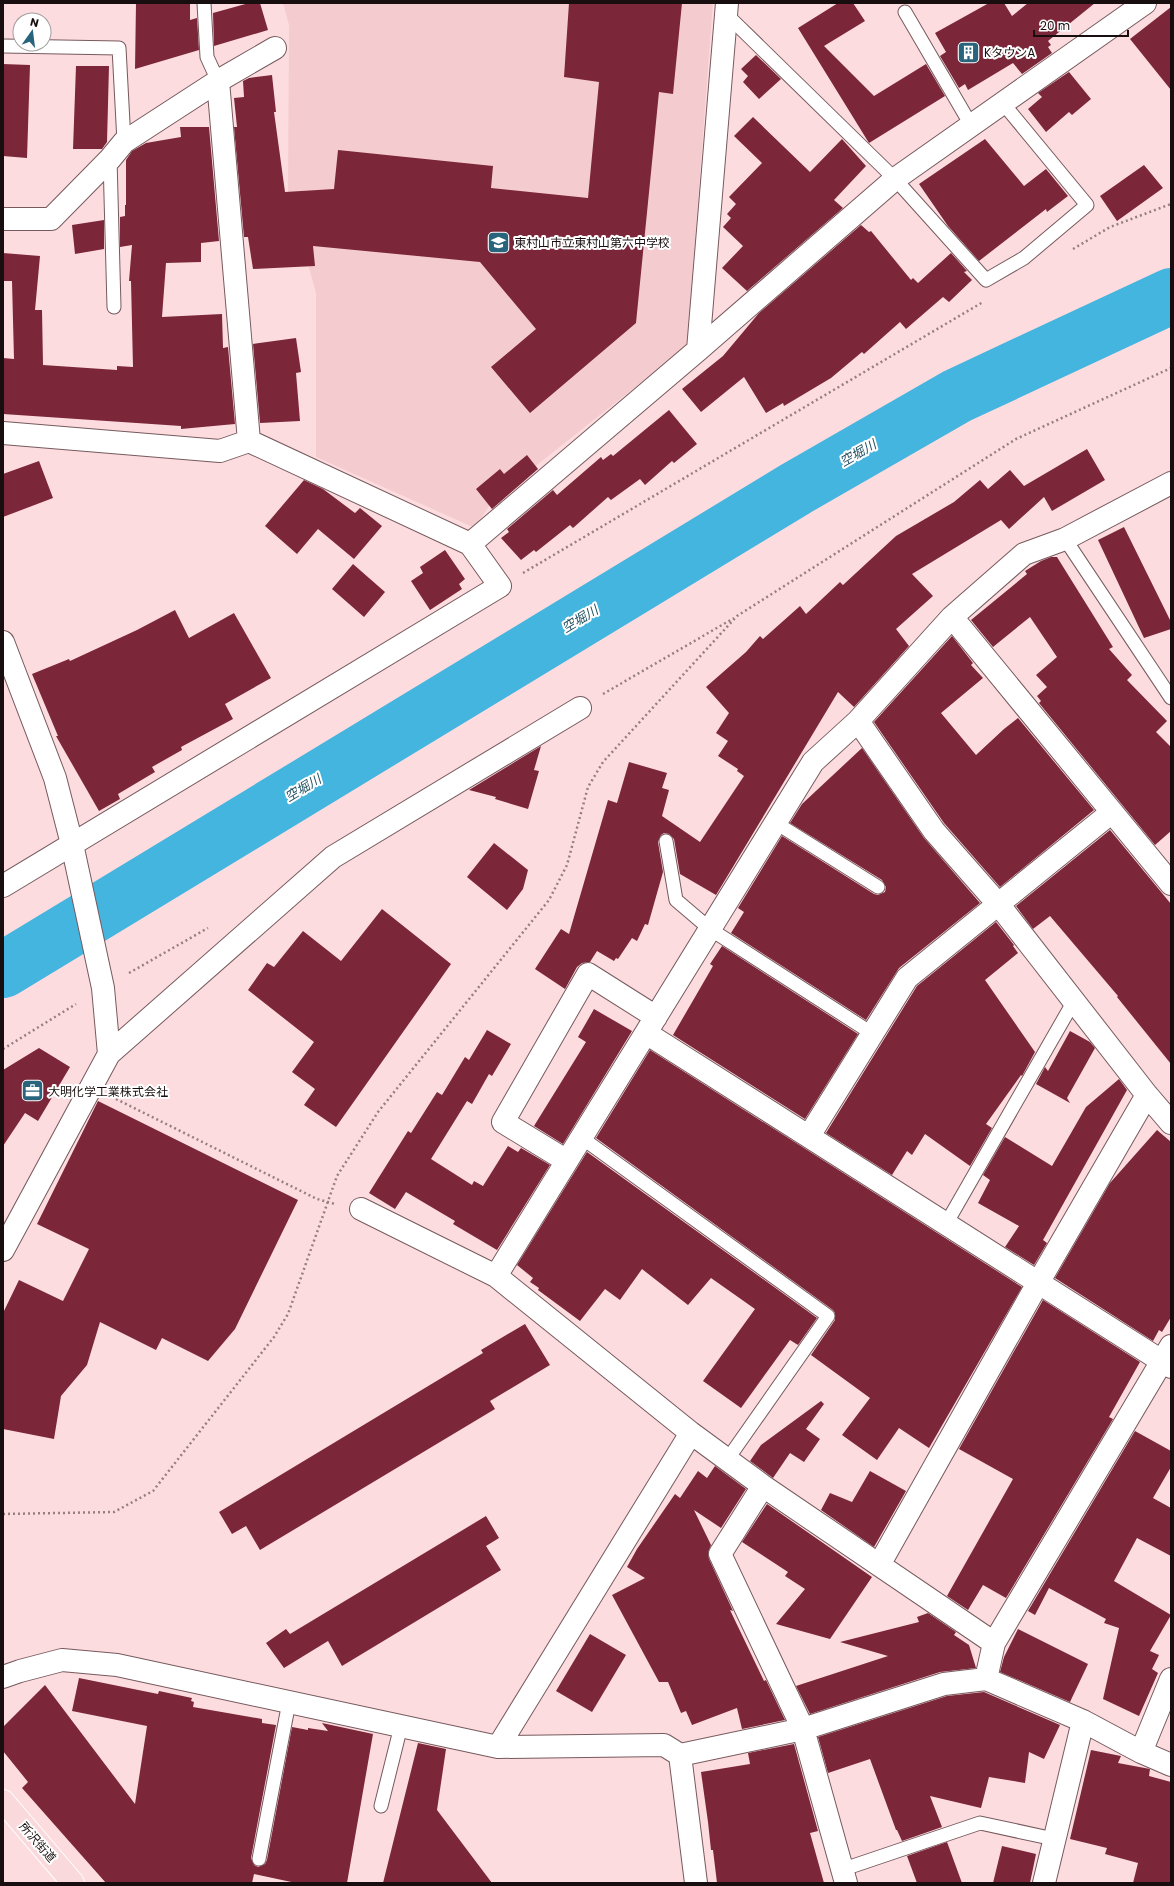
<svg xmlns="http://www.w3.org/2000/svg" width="1174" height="1886" viewBox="0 0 1174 1886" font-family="Poppins,'Noto Sans JP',sans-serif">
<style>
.built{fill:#f4ccd0}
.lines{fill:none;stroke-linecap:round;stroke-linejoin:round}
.river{stroke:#43b5df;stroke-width:56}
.building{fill:#7b2639}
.lane-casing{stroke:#765a5e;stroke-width:15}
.street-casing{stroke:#765a5e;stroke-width:24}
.primary-casing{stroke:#fff;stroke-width:24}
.path{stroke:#957f81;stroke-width:2.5;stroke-dasharray:2 3;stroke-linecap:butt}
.lane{stroke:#fff;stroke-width:13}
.street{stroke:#fff;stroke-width:22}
.primary{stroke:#f9d9dc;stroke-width:22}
.labels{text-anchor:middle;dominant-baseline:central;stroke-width:4;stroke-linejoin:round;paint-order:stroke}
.poi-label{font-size:12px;fill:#180e0f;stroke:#fff;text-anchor:start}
.street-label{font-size:12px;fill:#180e0f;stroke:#fff}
.water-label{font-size:13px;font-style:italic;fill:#1f4e60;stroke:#fff}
</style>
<rect width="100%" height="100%" fill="#fddcdf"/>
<path class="built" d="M283,3H713L687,346L493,500L475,528L316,457V293L288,192L289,25Z"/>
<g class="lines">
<path class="river" d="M3,970L797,488L957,396L1171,296"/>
</g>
<path class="building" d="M136,3H190V20L197,18L199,50L135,69Z
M249,3H260L268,30L214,46L213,13Z
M569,3H682L673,94L659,92L636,323L530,413L491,367L536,329L480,262L313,246L315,266L253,269L248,237H244L234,127H237L234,98L244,97L243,81L249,78L272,75L276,112H274L285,192L334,189L338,150L493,166L491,188L588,198L599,82L564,77Z
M838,3H853L865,21L824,46L874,96L926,64L945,96L869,143L798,28Z
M989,3H1004L1012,16L1028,3H1095L1048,41L1051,45L1048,47L1052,53L1022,74L1013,63L968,90L965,84L959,88L940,56L946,52L935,33Z
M1171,7V90L1130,39Z
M756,55L781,79L759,99L743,82L748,76L741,69Z
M3,64L30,65L27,158L3,156Z
M76,66H109L107,142L102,149H73Z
M1069,72L1091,99L1072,115L1069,112L1046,132L1028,109L1042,97L1038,93Z
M753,117L810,172L842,139L866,166L834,200L843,208L747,291L722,268L743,246L723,227L731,218L727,214L736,204L729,197L762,163L734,136Z
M180,127H209L219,241L201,243V262L166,263L162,317L222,314L223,348L228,347L235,424L181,429V426L3,414V358L14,359L12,281H3V253L40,256L35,310H42L43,365L117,370V366L133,367L131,281H129L132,245L120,247V217L125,216V205H126V160L132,151L146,143L181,137Z
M985,139L1024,186L1046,169L1068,196L1047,212L1046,209L979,261L948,226L919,184Z
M1144,165L1163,188L1117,221L1100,196Z
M104,220V249L75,254L72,225Z
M861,225L869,232L871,231L911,280L913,278L918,283L951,253L967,271L964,272L972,280L949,302L943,297L906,329L900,322L864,354L862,352L831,378L784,406L783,403L766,413L744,377L701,412L682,389L723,356L759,313Z
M296,338L301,372L296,373L300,421L260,423L253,344Z
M669,410L697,444L674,463L672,461L645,485L640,479L611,500L608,497L573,528L570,525L536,552L534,550L521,560L501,538L509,532L507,529L553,490L557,495L601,457L603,460L611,454L613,456Z
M1087,449L1105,480L1052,511L1044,497L1009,529L1001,520L912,574L933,596L896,629L909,646L854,707L838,692L716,895L680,874L674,839L669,834L664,833L661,835L658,842L663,872L648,925L645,924L637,941L632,938L618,959L616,958L614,961L597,951L590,962L582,963L577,967L565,989L535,969L561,929L569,934L608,800L617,803L629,762L667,773L662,788L669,790L662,816L700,842L744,776L737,771L738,769L718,756L728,741L716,733L729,713L706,687L746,652L760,636L763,639L800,606L806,614L840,582L843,585L896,536L954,502L980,480L988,489L1010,470L1024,486Z
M527,455L538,469L492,509L476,489L500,469L504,474Z
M39,461L53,498L3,517V474Z
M304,480L323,489L355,513L360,508L382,526L354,559L318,529L297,554L265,526Z
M1124,527L1171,622V629L1144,638L1098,540Z
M445,550L465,579L459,584L462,589L430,610L411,581L423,573L420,567Z
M1051,557H1057L1113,647L1109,649L1132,675L1127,680L1167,721L1156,732L1171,747V831L1155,845L1039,703L1041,701L1037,696L1047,687L1036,675L1057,657L1030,617L993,647L971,620L1027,574L1025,571L1041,561Z
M353,564L385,592L364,617L332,589Z
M175,610L189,638L234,613L271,678L225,704L233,719L181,747L182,750L152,767L155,772L118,794L120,799L99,811L56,736H58L32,674L69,659L70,661L137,630Z
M952,636L973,663L971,665L983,678L941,713L976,755L1004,729L1018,718L1094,810L1000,887L944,823L874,722Z
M541,746L534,770L539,771L528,809L495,799L496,797L469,790Z
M862,748L924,838L980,903L899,968L866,1020L731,933L744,912L738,908L782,836L874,894L878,895L885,892L886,887L882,880L790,823L802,804Z
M1110,830L1171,904V1064L1117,997L1118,996L1050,916L1033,929L1016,906Z
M494,843L528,870L523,889L507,910L467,877Z
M382,909L451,964L336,1127L304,1105L315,1089L292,1072L314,1042L248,990L267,963L274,967L303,931L341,961Z
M996,922L1014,945L1013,946L1018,953L985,980L1035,1052L1022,1076L1021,1075L986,1124L992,1128L970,1166L925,1134L912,1155L907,1151L892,1175L826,1133L917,986Z
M722,946L858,1034L805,1119L673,1035L713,966L710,964Z
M594,1009L632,1031L563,1144L534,1126L586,1042L578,1037Z
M487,1030L511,1044L492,1076L489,1074L472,1104L467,1101L431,1159L472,1185L474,1181L483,1186L508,1146L518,1152L521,1148L550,1165L497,1250L453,1224L455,1221L406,1192L395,1209L369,1193L408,1131L411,1133L437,1092L442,1095L465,1057L469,1060Z
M1070,1031L1090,1042L1095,1048L1067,1098L1070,1103L1036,1084L1045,1067L1048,1071Z
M39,1048L70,1067L38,1121L25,1113L3,1146V1070Z
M650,1050L1022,1287L929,1448L899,1428L877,1460L842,1435L870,1398L811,1355L835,1320V1313L833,1310L596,1138Z
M1119,1079L1127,1090L1043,1240L1047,1243L1034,1265L1005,1247L1019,1226L978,1203L990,1180L983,1175L1005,1137L1052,1166L1086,1107Z
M98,1101L298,1200L235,1329L208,1361L162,1338L156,1350L100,1322L87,1365L61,1396L54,1439L3,1429V1313L19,1280L63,1301L89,1249L37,1224Z
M1157,1130L1171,1142V1317L1162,1332L1159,1330L1153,1341L1055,1278L1110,1183Z
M587,1152L817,1318L798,1345L790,1340L741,1408L703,1381L755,1309L711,1278L688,1305L642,1269L620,1300L605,1289L580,1321L538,1290L539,1288L530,1282L533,1278L517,1265Z
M1043,1300L1140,1362L1109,1417L1113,1419L1006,1598L983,1585L968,1610L947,1596L1013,1479L959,1449Z
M525,1324L550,1365L490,1401L495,1409L260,1550L246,1526L232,1534L219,1512L483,1353L481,1350Z
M821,1401L824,1404L806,1429L820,1439L804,1462L790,1453L773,1478L750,1461L761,1445Z
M1135,1431L1171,1451V1467L1153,1498L1171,1508V1556L1137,1538L1114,1581L1171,1615L1150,1651L1159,1655L1152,1669L1158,1673L1139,1716L1103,1699L1119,1628L1104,1623L1106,1619L1049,1588L1035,1615L1028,1611Z
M715,1466L746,1489L721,1528L694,1510L711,1545L708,1553L709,1559L733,1611L730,1610L764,1681L766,1680L785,1720L742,1729L737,1708L692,1725L686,1711L681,1713L668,1682H659L612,1595L645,1578L627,1567L637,1549L675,1494L680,1498L698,1471L707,1478Z
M870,1471L906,1491L874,1547L821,1510L830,1493L852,1502Z
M767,1504L872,1577L830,1639L776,1624L805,1589L785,1576L788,1572L742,1542Z
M486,1516L499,1538L486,1546L501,1570L342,1666L328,1641L284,1668L266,1643L286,1629L290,1634Z
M928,1613L956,1632L954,1635L969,1645L976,1668L940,1672L810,1714L796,1686L888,1656L840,1642L919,1622L917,1617Z
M1018,1629L1088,1664L1070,1702L1000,1672L1004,1657Z
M590,1634L626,1655L592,1712L556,1691Z
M79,1678L158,1694L159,1691L192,1698L191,1701L194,1702L193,1707L262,1719V1723L276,1725L251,1858L254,1865L258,1867L265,1864L267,1860L292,1727L308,1730V1728L328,1731L322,1723L373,1734L347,1883H296L254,1874L252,1883H106L22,1788L28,1782L3,1751V1727L45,1685L135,1804L147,1726L72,1711Z
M984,1692L1060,1725L1044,1759L1029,1752L1025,1783L989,1777L981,1808L930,1796L942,1827L902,1841L897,1830H896L870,1759L828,1773L818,1737L947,1696Z
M418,1743L446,1749L437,1810L492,1883H383Z
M794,1744L818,1831L810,1833L824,1883H717L713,1850H711L708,1822L701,1772L750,1764L748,1753Z
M1091,1750L1121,1756L1118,1763L1150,1769L1149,1776L1171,1782V1883H1133L1138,1863L1105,1854L1107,1848L1070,1839Z
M947,1842L962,1883H917L907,1856Z
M1002,1846L1036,1854L1030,1883H993Z"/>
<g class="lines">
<defs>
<path id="lane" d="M204,3L207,57L218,81
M905,12L971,125
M726,14L895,179L986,280L1024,258L1087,205L1002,102
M3,46L119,48L124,142
M110,159L114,307
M1065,539L1171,698
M776,823L878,887
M666,841L676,900L710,929L873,1034
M582,1138L828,1316L727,1460
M946,1224L1074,1001
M381,1806L401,1726
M259,1859L289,1702
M841,1870L980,1823L1054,1839"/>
<path id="street" d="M218,81L249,441L470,544
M3,219H51L110,159L124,142L218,81L275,48
M698,350L727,3
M3,433L220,451L249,441
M952,617L1171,884
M3,642L55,778L72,844L103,988L109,1054L3,1250
M858,721L934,831L999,905L1147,1095L1171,1123
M3,886L500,586L470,544L698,350L895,179L1145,3
M646,1033L1171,1367
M109,1054L333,857L580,708
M809,1136L907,978L1112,812
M567,1161L503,1122L588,974L656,1017
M361,1209L496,1276L691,1433L763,1486L994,1643
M496,1276L813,762L858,721L952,617L1024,554L1065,539L1171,483
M763,1486L720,1554L803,1729L846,1883
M879,1565L1038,1283L1147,1095
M3,1677L20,1671L62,1660L117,1665L498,1747L664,1745L680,1755L803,1729L944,1684L986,1679L1083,1721L1141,1752L1171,1765
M986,1679L994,1643L1171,1346
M498,1747L691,1433
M1141,1752L1171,1679
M680,1755L696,1883
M1044,1883L1083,1721"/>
<path id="primary" d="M3,1801L73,1883"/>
</defs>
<use href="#lane" class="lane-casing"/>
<use href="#street" class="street-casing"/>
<use href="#primary" class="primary-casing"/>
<path class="path" d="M1073,249L1110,227L1171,204
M523,573L983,302
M603,694L734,618
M129,973L208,928
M3,1049L76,1004
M116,1099L317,1199L335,1204
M3,1514L114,1512L153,1491L274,1337L288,1314L337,1176L378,1112L549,900L567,865L588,787L603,762L737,616L1016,439L1171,368"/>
<use href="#lane" class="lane"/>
<use href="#street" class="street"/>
<use href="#primary" class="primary"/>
</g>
<defs>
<symbol id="building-square" viewBox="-11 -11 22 22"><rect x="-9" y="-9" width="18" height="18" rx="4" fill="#28657c" stroke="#fff"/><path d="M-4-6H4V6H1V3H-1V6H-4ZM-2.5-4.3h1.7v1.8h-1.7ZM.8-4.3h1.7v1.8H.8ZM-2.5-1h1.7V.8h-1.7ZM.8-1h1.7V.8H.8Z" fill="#fff"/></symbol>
<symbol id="school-square" viewBox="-11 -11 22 22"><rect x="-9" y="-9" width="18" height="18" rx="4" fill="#28657c" stroke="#fff"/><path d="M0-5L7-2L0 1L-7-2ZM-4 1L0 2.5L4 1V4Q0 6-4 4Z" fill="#fff"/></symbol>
<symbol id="office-square" viewBox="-11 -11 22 22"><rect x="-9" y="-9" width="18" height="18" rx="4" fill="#28657c" stroke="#fff"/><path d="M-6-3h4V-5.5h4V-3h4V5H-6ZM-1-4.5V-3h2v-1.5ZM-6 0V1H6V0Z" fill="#fff"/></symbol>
</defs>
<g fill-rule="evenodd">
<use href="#building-square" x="956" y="40" width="25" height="25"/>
<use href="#school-square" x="486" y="230" width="25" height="25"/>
<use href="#office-square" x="20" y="1078" width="25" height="25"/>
</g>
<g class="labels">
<g class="poi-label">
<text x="984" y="52">KタウンA</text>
<text x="514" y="242">東村山市立東村山第六中学校</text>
<text x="48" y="1091">大明化学工業株式会社</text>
</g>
<g class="street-label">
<text transform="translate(38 1842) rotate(49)">所沢街道</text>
</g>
<g class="water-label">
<text transform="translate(858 453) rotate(-30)">空堀川</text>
<text transform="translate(580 619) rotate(-31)">空堀川</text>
<text transform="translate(303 788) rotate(-31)">空堀川</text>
</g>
</g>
<rect width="1174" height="1886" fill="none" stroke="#180e0f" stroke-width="8"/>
<g transform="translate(32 32) rotate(14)"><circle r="19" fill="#ffffff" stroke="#a39f9f"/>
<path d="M0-3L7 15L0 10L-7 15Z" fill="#28657c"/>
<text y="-6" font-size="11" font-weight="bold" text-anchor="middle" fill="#180e0f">N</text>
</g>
<path d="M1034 30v6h94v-6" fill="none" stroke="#180e0f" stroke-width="2"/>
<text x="1040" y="30" font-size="12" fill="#180e0f" stroke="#ffffff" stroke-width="3" paint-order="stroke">20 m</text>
</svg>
